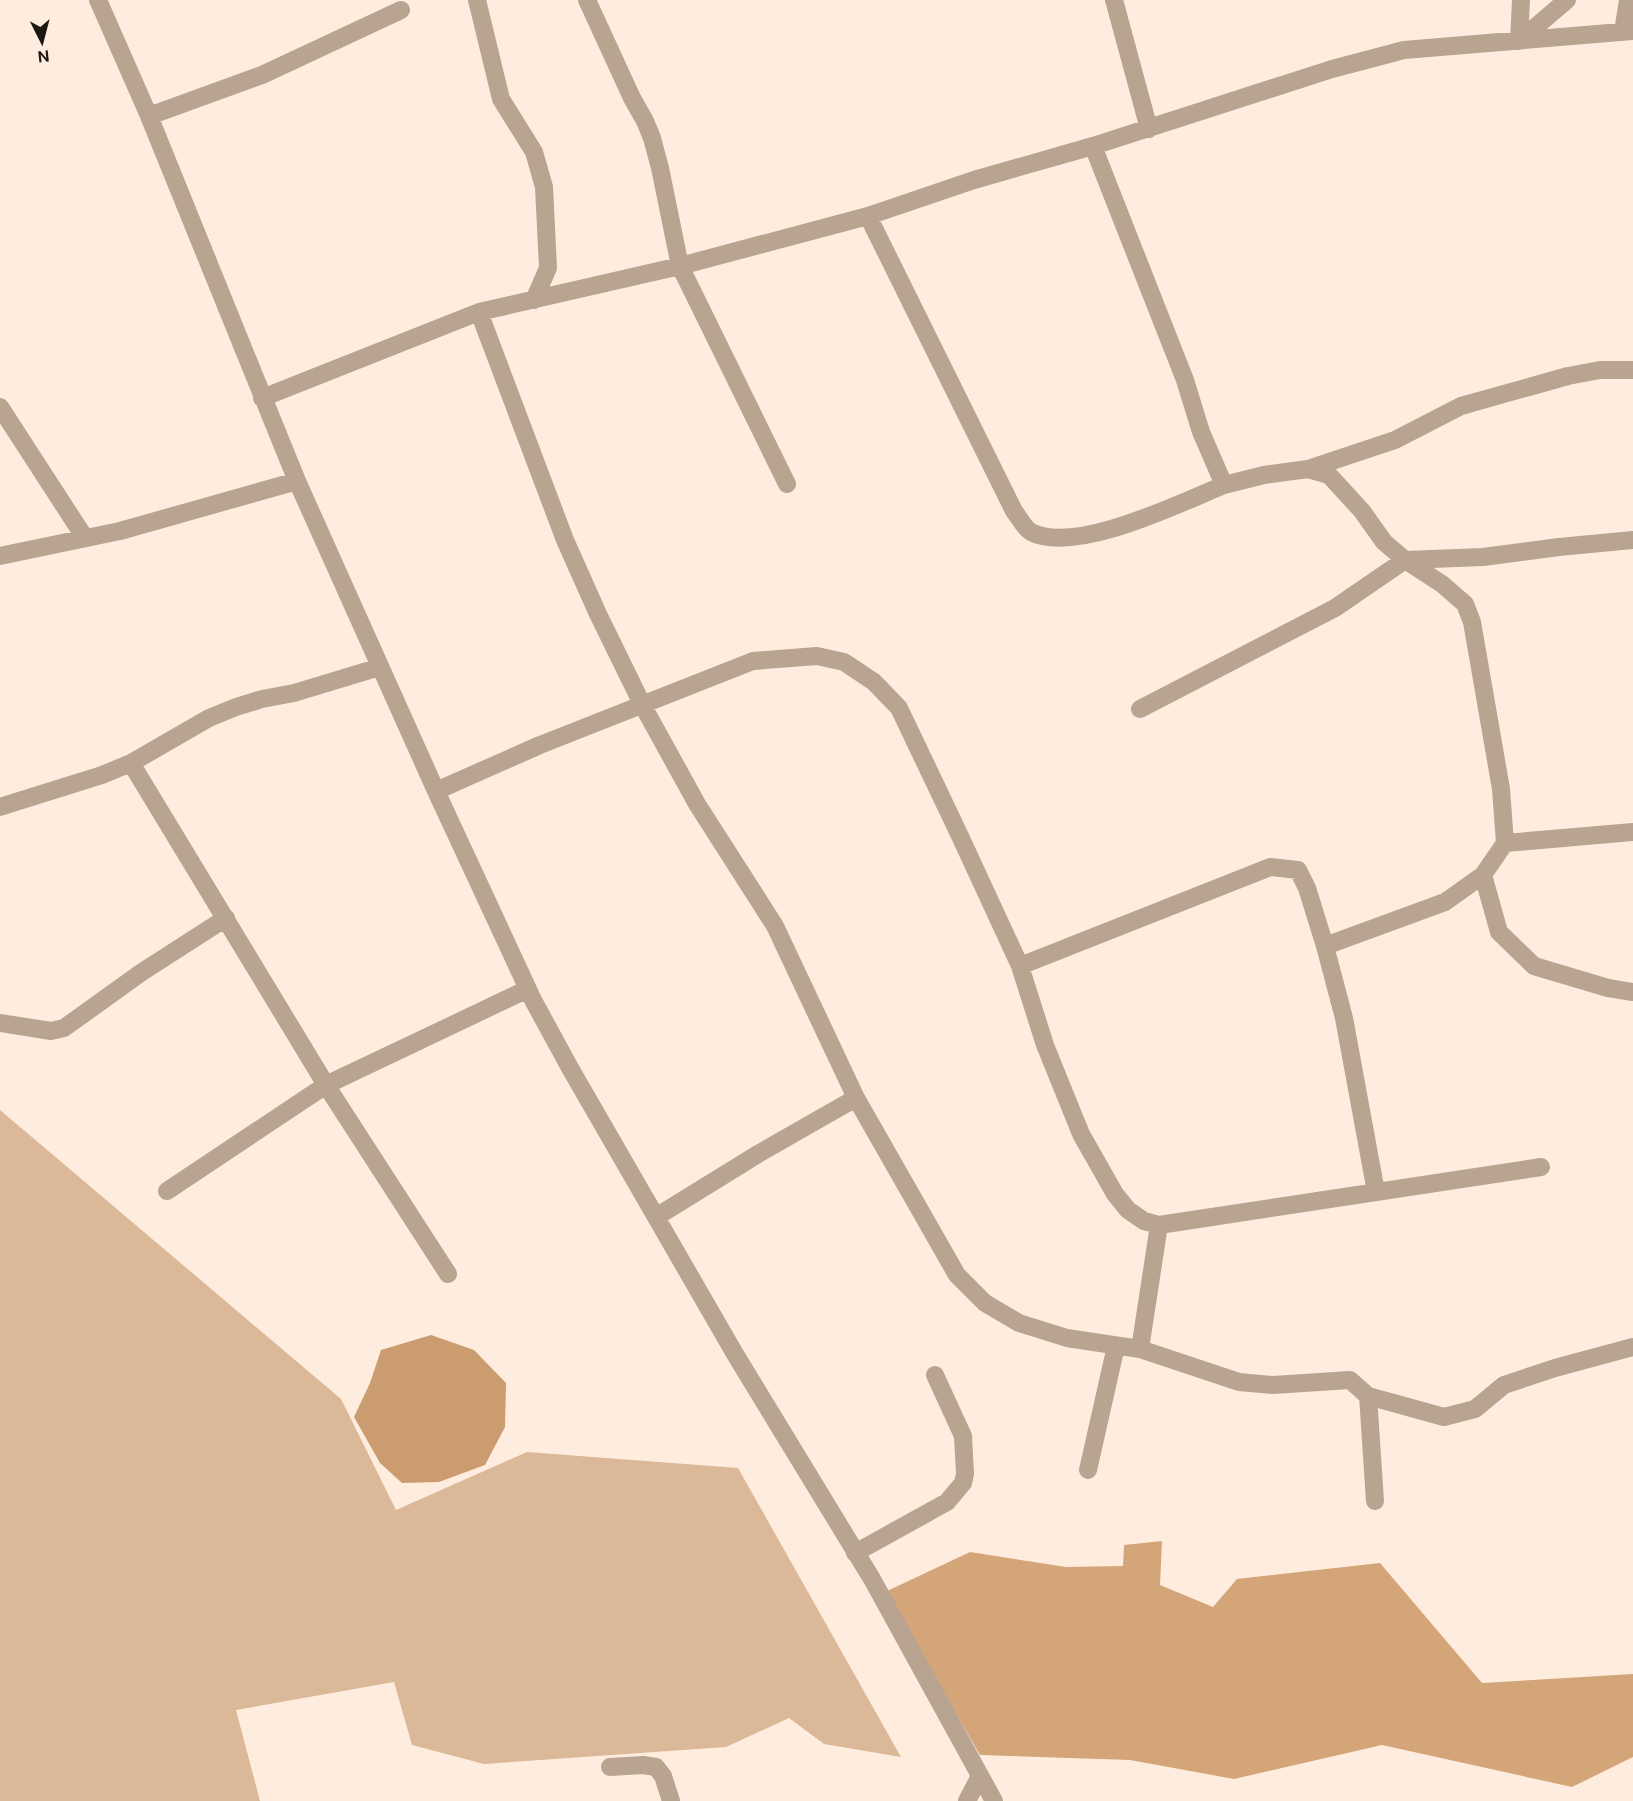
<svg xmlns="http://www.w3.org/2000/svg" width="1633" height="1801" viewBox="0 0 1633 1801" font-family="'DM Sans',sans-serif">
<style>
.green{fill:#dbb897}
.forest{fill:#d4a578}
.water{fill:#ca9c70}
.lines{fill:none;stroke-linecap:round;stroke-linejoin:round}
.minor{stroke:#b9a491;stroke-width:18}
</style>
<rect width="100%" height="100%" fill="#feeddf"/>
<path class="green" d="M0,1110L341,1399L396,1510L527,1452L738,1468L901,1757L824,1744L789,1718L726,1747L484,1764L412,1745L394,1682L236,1710L260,1801H0Z"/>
<path class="forest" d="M1162,1541L1160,1585L1213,1607L1237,1579L1380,1563L1482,1683L1633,1674V1757L1572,1787L1382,1745L1234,1779L1130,1760L980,1755L885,1592L970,1552L1066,1567L1123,1566L1124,1545Z"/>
<path class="water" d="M431,1335L474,1350L506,1383L505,1427L485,1465L439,1482L402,1483L380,1463L354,1417L370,1383L381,1350Z"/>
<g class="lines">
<path class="minor" d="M98,0L149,116L297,481L436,791L533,1000L570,1068L735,1354L872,1579L994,1801
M477,0L501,99L534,152L544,187L548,268L534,300
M587,0L632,98L645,121L652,138L660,168L680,266L787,484
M1114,0L1149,129
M1623,32L1628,0
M1519,41L1567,0
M1519,41L1521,0
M149,116L262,75L401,10
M1093,146L1332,69L1404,50L1633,31
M868,216L1014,511C1019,517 1024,528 1031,532C1075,555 1180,503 1224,485
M479,312L565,540L598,614L643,706L697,804L775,926L856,1098L957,1275L985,1303L1019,1323L1067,1338L1140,1349L1239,1382L1273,1385L1350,1380L1368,1396L1375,1501
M262,398L479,312L680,266L868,216L974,180L1093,146L1185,380L1201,432L1224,485L1264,475L1308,469L1329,475L1362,511L1384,542L1405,560L1442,584L1465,604L1472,622L1501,789L1505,843L1483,875L1445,902L1325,946L1344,1018L1376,1192
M0,407L85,538
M1308,469L1395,440L1461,406L1568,376L1600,370H1633
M0,556L120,531L297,481
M1140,709L1335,608L1405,560L1483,557L1559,547L1633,540
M131,763L326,1085L448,1274
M436,791L540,745L753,661L817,656L844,662L874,682L899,708L960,836L1020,966L1045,1045L1081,1134L1115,1194L1128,1210L1144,1221L1159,1225L1541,1167
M0,807L102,775L131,763L209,718L236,707L262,699L294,693L380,667
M1505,843L1633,832
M1483,875L1499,932L1534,966L1608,988L1633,992
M1020,966L1270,867L1298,870L1307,888L1325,946
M0,1023L51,1031L64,1028L142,972L226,918
M167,1191L326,1085L528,989
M656,1217L758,1154L856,1098
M1140,1349L1159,1225
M1368,1396L1444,1417L1475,1409L1504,1385L1555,1368L1633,1347
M1088,1470L1116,1346
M855,1553L947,1502L963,1483L965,1474L963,1436L935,1375
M610,1767L643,1765L656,1767L663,1776L671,1801
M967,1801L980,1776"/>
</g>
<g transform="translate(42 42) rotate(174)" stroke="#feeddf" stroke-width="4.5" paint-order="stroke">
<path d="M0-4.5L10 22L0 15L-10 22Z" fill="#1d1712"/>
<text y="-9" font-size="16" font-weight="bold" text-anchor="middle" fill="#1d1712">N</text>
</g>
</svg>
